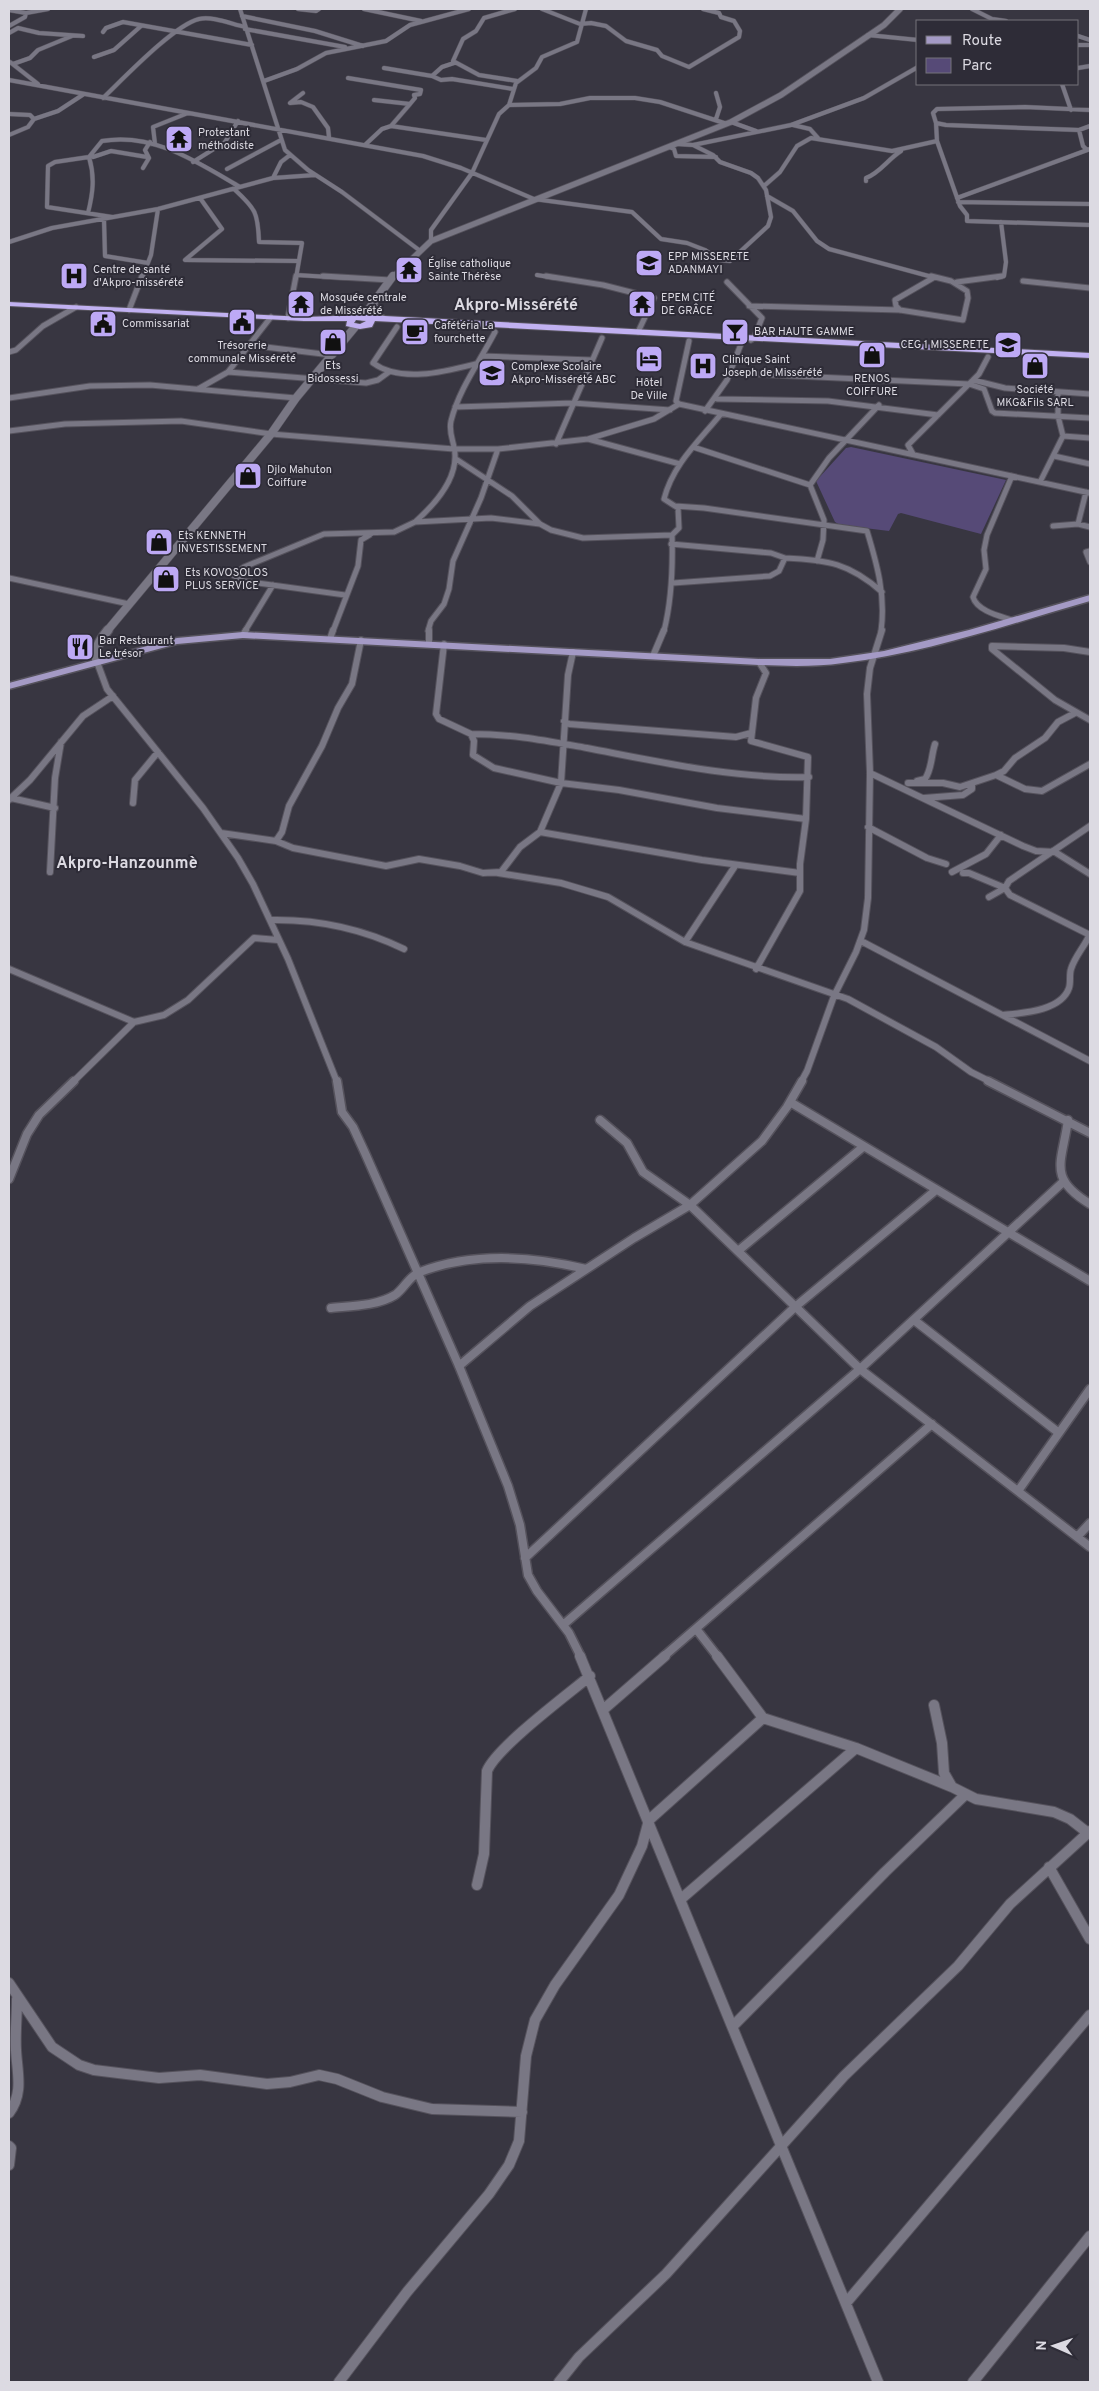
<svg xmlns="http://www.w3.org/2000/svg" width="1099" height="2391" viewBox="0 0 1099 2391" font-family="Overpass,sans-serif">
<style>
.green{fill:#564a77}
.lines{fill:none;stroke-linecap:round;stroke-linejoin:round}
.street-far4-casing{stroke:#55525c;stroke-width:5}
.street-far3-casing{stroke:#55525c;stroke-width:7}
.street-far2-casing{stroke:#55525c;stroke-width:8}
.street-far1-casing{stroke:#55525c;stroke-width:11}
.street-casing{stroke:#55525c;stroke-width:12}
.secondary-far2-casing{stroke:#55525c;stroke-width:7}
.secondary-far1-casing{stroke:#55525c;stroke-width:9}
.secondary-casing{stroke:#55525c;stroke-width:11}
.primary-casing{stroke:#55525c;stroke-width:3}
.highway-casing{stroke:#55525c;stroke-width:2}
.street-far4{stroke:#797784;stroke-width:4}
.street-far3{stroke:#797784;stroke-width:5}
.street-far2{stroke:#797784;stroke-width:6}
.street-far1{stroke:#797784;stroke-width:8}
.street{stroke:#797784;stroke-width:10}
.secondary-far2{stroke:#797784;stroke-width:5.5}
.secondary-far1{stroke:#797784;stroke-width:8}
.secondary{stroke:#797784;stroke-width:9}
.primary{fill:#a49ac5;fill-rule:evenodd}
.highway{fill:#c1b1f1;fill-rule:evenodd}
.labels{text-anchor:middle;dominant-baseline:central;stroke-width:4;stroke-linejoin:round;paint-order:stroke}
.far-poi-label{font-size:11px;fill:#dcdae2;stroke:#2e2c37;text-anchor:start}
.far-district-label{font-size:16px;font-weight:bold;fill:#dcdae2;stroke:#2e2c37}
.quarter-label{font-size:16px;font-weight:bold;fill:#dcdae2;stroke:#2e2c37}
</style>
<rect width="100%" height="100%" fill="#383641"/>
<path class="green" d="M851,447L1006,480L981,534L901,513L898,514L889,531L840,525L835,522L816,481L846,448Z"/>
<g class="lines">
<defs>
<path id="street-far4" d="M240,9L285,150L308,170L342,192L419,250
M298,9L316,11L319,9
M364,9L421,21
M515,9L484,18L476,31L463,39L453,61L479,75L517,81
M542,9L580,24L591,23L606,26L626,41L657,50L662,56L689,67L739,37L740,31L734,21L721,17L719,13L703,9
M972,9L992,19L1006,21
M9,10L26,13L25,17L9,26
M26,13L48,9
M242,16L315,31L363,46
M245,29L345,47
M103,32L106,28L123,22L252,45
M9,33L18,28L39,33L83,36
M868,35L918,40
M1078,36L1090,40
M1078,45H1090
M94,57L114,50L141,26
M10,62L38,84
M13,64L30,58L38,50L72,36
M384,68L432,76L442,67L454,63
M1078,68L1090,66
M432,76L441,80L452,79L513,89
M348,78L421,90L420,94L414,95L415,98L410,104
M9,80L423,156L461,168L534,199L632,212L661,239L687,243L705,250L720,260L730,261L768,226L771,217L766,190L758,178L751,173L720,162L713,155L693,145
M264,81L297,69L326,53L386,41L410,25L469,9
M1062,84L1071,110
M303,93L290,103L301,102L313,107L328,128L329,137
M716,93L720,107L716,119
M103,98C123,79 174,25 199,19C213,16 231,24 245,27
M374,100L410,104L391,126
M509,105L560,104L590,98H635L660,102L727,124
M1090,110L1025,107L937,109L933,113L936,123L946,125L1079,130L1090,126
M9,114L30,115L34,119
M731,122L756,131
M936,123L937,141L960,206L967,215V221L1090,225
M793,125L810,129L818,138
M1079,130L1083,146L1087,150
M9,135L28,127L34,119L58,111L84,94
M155,144L153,127L188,113
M366,144L382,129L391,126L486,140
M677,144L693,145L791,125L864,98L918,67
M669,147L674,149L676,156L716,157
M93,157L111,151L147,157
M193,162L225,142L238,121
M143,168L149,158L145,150L150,142
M227,169L281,140
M273,178L281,162L290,155
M866,181V178C880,173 888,159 901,151
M764,186L780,172L797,146L811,138L892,151L937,141
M234,189C256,209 258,213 259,242L302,243L296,278
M767,196L793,211L817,241L829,249L936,278
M200,198L222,229L185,260L298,261
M957,198L1090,149
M958,202L1090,204
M88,213C93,193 95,177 89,157
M112,217L47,207L48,166L55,162L89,157L102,141C153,132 197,162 240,187
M104,219L105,256L148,263
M431,241V230L472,173L499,114L509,105L516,83L536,68L542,57L577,42L586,9
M9,242L52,228L158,209L273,178L315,175
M296,275L346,278
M537,275L555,278
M142,278L151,255L158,209
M997,278L1004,276L1006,262L1001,222"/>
<path id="street-far3" d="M323,276L390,280
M546,276L603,285L654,298L638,332
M1023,281L1090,288
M727,282L762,318L754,338L751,340
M957,282L1002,276
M373,305L376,307L373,314L384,318
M749,306L900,310L963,320L968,298L967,291L951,281L931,276
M129,310L142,276
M900,310L896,306L895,300L933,278
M288,318L296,276
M397,327L373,363C402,384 447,371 479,363
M689,341L676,401L679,404L1090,493
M249,345L331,355
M9,352L16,350L43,326L76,307
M482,356L592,360
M228,372L366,383L378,380L389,372
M731,373L969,384L984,389L992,411L995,413L1090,418
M973,380L1005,388L1090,394
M198,389L228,372L271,317
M9,398L90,386L150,385L296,398
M717,399L828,401L938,415
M455,407L573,403L670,410
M705,411L727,380L741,344
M9,431L65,424L181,421L271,434L454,449H498L588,439L654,419L679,404
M1063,436L1090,438
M588,439L680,464
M556,444L602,338
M693,447L810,485
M913,454L908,445L979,374L988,357
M1054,456L1090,464
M456,459L512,496L540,524
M1012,476L987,535L984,550L986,569L973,597C977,611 1000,616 1012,620
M1040,482L1063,436L1058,416V392
M675,506L704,508L867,531C877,564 886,596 881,631
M415,522C433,506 456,481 455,455C455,443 448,434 451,421C459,389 480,361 495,332
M1078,524L1086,492
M1053,526L1078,524L1090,527
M671,544L771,553L785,558
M1090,551L1086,552L1090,562
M817,561L823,540L824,520L810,485L829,458L879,405
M9,578L129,604
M673,583L770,576L779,571L785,558C828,560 849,563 882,592
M345,595L243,581L233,575L244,567L324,534L394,532L415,522L491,518L540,524L551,530L583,538L672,535
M245,631L273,585
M333,631L358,566L361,540L371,534
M428,631L431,621L444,604L449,589L453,561L481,498L498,449
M664,631C672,599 673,568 672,535L679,528L678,508L664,499C673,464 699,441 721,414"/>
<path id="street-far2" d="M429,630V643
M243,635L246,630
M330,639L333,630
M444,644L436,714L439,719L471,734L474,741L473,755L494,768L561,783L619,790L717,808L806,819L800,864V891L756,969
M1090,652L1064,648L992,646V649L1055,700L1090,720
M653,656L664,630
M97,662L107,689L203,808L238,858L253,884L288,959L337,1082
M759,662L766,673L756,698L751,741L808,757L806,819
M564,721L569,724L736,737L751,733
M471,734C513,734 547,741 587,748C660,762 735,779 809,777
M870,773L1023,846L1036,851L1055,852L1090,874
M996,775L1004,771L1015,758L1045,738L1058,722L1075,713
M917,781L925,779C932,769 931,756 935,744
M908,783H943L960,787L996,775L1025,789L1042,791L1090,764
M11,798L30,780L83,716L113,696
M924,798L963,795L972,789V785
M9,800L11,798L55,808
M133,803L135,780L158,752
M1090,826L1009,881L1005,888L1010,895L1090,935
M868,827L927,858L946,864
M540,832L702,860L800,873
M221,833L276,841L293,848L386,866L419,859L460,866L483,873L501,872L520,847L540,832L561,783L568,675L573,652
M276,841L282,832L289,806L322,746L338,708L352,684L361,640
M50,872L55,778L61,742
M952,872L986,854L1001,835
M498,873L561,883L608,897L685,942L848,999L936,1047L971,1072L991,1082
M963,873H969L1005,888L989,897
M270,920C318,919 361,928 404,949
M861,941L1090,1061
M685,942L735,866
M9,969L134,1022
M1003,1015C1023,1013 1061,1011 1069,988C1071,982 1069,975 1071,969C1075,956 1085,946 1090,934
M73,1082L134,1022L164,1015L188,1000L254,938L278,940
M801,1082L807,1071L834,996L856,952L864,930L868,898L870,773L867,694L870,668L882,630"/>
<path id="street-far1" d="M337,1081L342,1112L353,1127L365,1153L459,1366L508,1486L520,1525L528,1575L537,1591L569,1633L581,1657
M988,1081L1090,1133
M790,1102L1090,1281
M600,1120L627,1143L643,1172L690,1205L860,1369L1090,1547
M1068,1120C1062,1163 1047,1178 1090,1204
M9,1179L27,1134L39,1115L74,1081
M738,1251L863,1147
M331,1308C351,1306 377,1306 395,1295C404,1289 409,1276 420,1272C473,1252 532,1256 586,1269
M914,1320L1059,1433
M459,1366L530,1306L634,1238L690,1205L762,1141L787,1107L802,1081
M1018,1491L1090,1389
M1077,1537L1090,1523
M525,1558L795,1307L936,1190
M563,1625L860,1369L1062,1183
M697,1630L718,1657
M663,1657L932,1424"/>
<path id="street" d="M580,1656L878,2382
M717,1656L763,1718L856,1748L952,1787
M934,1705L942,1743L944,1773L952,1787L976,1799L1054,1812L1070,1819L1088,1833
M604,1709L665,1656
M1049,1867L1090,1939
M477,1885L484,1854L487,1771C496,1748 567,1695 590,1676
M681,1899L856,1748
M9,1983L52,2047L79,2065L94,2070L159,2078L200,2075L267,2084L290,2082L319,2075L337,2079L382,2097L432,2109L522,2112
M733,2026L885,1872L966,1794
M9,2113C24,2093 17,2072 16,2050C15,2033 17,2016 17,1999
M9,2146L11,2148L9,2165
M846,2303L1090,2015
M339,2382L407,2292L489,2194L509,2165L519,2141L526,2056L535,2020L555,1985L619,1895L642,1846L649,1820L763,1718
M559,2382L579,2357L666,2274L844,2076L958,1966L1010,1904L1090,1831
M973,2382L1090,2236"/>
<path id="secondary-far2" d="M392,278L431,241L731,122L781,95L884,25L900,9"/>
<path id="secondary-far1" d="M363,317L393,276
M107,631L271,434L296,398L355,327"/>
<path id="secondary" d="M97,662C94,648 100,640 108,630"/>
<path id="primary" d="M1090,595V601C1009,624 927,653 843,663C815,667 787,666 759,665L243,638L177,644L9,689V683L177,638L243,632L759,659H830L884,651L969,630Z"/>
<path id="highway" d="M9,302L304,317L365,315L1090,353V358L375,321L372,327L360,329L346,326L347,321H304L9,306ZM356,320L366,321L360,324L354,323Z"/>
</defs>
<use href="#street-far4" class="street-far4-casing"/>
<use href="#street-far3" class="street-far3-casing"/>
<use href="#street-far2" class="street-far2-casing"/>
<use href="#street-far1" class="street-far1-casing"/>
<use href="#street" class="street-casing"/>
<use href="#secondary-far2" class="secondary-far2-casing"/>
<use href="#secondary-far1" class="secondary-far1-casing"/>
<use href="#secondary" class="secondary-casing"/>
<use href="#primary" class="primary-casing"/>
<use href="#highway" class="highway-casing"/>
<use href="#street-far4" class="street-far4"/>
<use href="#street-far3" class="street-far3"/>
<use href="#street-far2" class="street-far2"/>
<use href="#street-far1" class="street-far1"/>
<use href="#street" class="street"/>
<use href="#secondary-far2" class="secondary-far2"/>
<use href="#secondary-far1" class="secondary-far1"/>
<use href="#secondary" class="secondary"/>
<use href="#primary" class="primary"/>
<use href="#highway" class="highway"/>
</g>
<defs>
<symbol id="temple-square" viewBox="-11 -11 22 22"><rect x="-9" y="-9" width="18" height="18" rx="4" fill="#bda9f5" stroke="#2e2c37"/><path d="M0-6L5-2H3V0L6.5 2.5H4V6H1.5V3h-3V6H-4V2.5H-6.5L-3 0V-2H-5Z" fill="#111"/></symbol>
<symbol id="school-square" viewBox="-11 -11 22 22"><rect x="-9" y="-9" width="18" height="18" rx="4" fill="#bda9f5" stroke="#2e2c37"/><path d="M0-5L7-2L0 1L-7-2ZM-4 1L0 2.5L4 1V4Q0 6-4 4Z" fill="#111"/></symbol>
<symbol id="hospital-square" viewBox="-11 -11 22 22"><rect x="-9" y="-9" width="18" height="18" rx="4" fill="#bda9f5" stroke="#2e2c37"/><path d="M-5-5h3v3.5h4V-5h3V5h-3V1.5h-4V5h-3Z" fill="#111"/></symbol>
<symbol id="civic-square" viewBox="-11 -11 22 22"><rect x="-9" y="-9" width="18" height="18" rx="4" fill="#bda9f5" stroke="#2e2c37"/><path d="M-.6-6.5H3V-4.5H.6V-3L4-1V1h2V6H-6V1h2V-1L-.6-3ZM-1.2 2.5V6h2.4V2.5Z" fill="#111"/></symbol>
<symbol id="cafe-square" viewBox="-11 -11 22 22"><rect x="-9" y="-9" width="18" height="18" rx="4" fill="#bda9f5" stroke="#2e2c37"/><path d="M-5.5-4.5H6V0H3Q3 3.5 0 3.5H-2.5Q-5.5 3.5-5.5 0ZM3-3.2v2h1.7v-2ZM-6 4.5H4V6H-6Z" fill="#111"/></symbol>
<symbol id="bar-square" viewBox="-11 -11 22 22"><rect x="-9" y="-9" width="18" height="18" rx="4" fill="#bda9f5" stroke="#2e2c37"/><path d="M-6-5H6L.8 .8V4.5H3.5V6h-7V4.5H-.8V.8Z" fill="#111"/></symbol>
<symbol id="shop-square" viewBox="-11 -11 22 22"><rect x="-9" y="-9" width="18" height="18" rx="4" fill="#bda9f5" stroke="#2e2c37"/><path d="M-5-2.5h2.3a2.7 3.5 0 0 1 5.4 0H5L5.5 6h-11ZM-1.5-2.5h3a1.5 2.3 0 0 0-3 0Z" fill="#111"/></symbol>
<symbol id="hotel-square" viewBox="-11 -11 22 22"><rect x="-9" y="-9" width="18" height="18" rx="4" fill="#bda9f5" stroke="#2e2c37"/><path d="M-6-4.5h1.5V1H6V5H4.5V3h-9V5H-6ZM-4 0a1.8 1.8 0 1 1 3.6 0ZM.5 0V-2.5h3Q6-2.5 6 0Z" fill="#111"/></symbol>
<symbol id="restaurant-square" viewBox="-11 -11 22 22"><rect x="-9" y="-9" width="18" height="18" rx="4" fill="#bda9f5" stroke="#2e2c37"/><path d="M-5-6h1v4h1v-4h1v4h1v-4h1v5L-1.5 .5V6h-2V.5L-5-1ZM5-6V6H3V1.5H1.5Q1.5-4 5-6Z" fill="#111"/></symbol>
</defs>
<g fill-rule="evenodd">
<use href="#temple-square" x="163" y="123" width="32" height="32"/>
<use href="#school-square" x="633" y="247" width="32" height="32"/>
<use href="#temple-square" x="393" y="254" width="32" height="32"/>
<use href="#hospital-square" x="58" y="260" width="32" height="32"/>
<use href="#temple-square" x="285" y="288" width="32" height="32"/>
<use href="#temple-square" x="626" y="288" width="32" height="32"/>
<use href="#civic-square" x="226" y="306" width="32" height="32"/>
<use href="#civic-square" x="87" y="308" width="32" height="32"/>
<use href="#cafe-square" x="399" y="316" width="32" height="32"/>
<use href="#bar-square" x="719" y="316" width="32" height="32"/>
<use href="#shop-square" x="317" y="326" width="32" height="32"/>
<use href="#school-square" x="992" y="329" width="32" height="32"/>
<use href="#shop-square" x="856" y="339" width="32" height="32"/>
<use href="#hotel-square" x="633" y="343" width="32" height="32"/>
<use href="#hospital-square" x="687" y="350" width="32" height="32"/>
<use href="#shop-square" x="1019" y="350" width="32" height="32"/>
<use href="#school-square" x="476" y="357" width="32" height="32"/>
<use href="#shop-square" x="232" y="460" width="32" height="32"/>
<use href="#shop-square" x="143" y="526" width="32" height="32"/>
<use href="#shop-square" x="150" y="563" width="32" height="32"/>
<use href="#restaurant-square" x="64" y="631" width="32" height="32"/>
</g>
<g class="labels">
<g class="far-poi-label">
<text x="198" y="133">Protestant<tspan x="198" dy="13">méthodiste</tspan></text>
<text x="668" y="257">EPP MISSERETE<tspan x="668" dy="13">ADANMAYI</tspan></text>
<text x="428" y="264">Église catholique<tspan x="428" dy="13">Sainte Thérèse</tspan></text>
<text x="93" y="270">Centre de santé<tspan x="93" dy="13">d'Akpro-missérété</tspan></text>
<text x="320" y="298">Mosquée centrale<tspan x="320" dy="13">de Missérété</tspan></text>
<text x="661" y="298">EPEM CITÉ<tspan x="661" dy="13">DE GRÂCE</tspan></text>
<text x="122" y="324">Commissariat</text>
<text x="434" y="326">Cafétéria La<tspan x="434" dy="13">fourchette</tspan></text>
<text x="754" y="332">BAR HAUTE GAMME</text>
<text x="989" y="345" text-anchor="end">CEG 1 MISSERETE</text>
<text x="242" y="346" text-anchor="middle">Trésorerie<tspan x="242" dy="13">communale Missérété</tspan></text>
<text x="722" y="360">Clinique Saint<tspan x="722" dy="13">Joseph de Missérété</tspan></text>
<text x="333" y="366" text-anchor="middle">Ets<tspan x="333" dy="13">Bidossessi</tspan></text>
<text x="511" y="367">Complexe Scolaire<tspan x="511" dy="13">Akpro-Missérété ABC</tspan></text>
<text x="872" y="379" text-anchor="middle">RENOS<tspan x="872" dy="13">COIFFURE</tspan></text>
<text x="649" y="383" text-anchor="middle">Hôtel<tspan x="649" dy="13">De Ville</tspan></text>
<text x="1035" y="390" text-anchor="middle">Société<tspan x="1035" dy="13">MKG&amp;Fils SARL</tspan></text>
<text x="267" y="470">Djlo Mahuton<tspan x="267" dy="13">Coiffure</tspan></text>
<text x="178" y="536">Ets KENNETH<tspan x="178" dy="13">INVESTISSEMENT</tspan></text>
<text x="185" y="573">Ets KOVOSOLOS<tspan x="185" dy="13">PLUS SERVICE</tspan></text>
<text x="99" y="641">Bar Restaurant<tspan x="99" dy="13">Le trésor</tspan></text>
</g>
<g class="far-district-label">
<text x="516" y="306">Akpro-Missérété</text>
</g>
<g class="quarter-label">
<text x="127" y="864">Akpro-Hanzounmè</text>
</g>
</g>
<rect width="1099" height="2391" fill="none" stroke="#dcdae2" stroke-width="20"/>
<rect x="916" y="20" width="162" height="65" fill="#2e2c37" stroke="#74727b"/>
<rect x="926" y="36" width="25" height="8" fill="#a49ac5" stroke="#74727b"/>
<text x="962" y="45" font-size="15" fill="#dcdae2">Route</text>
<rect x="926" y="58" width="25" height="15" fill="#564a77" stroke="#74727b"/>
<text x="962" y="70" font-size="15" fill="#dcdae2">Parc</text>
<g transform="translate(1054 2346) rotate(272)" stroke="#2e2c37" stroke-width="4" paint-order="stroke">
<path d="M0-4L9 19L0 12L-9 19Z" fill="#dcdae2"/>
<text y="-8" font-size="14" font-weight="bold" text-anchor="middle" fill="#dcdae2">N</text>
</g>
</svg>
